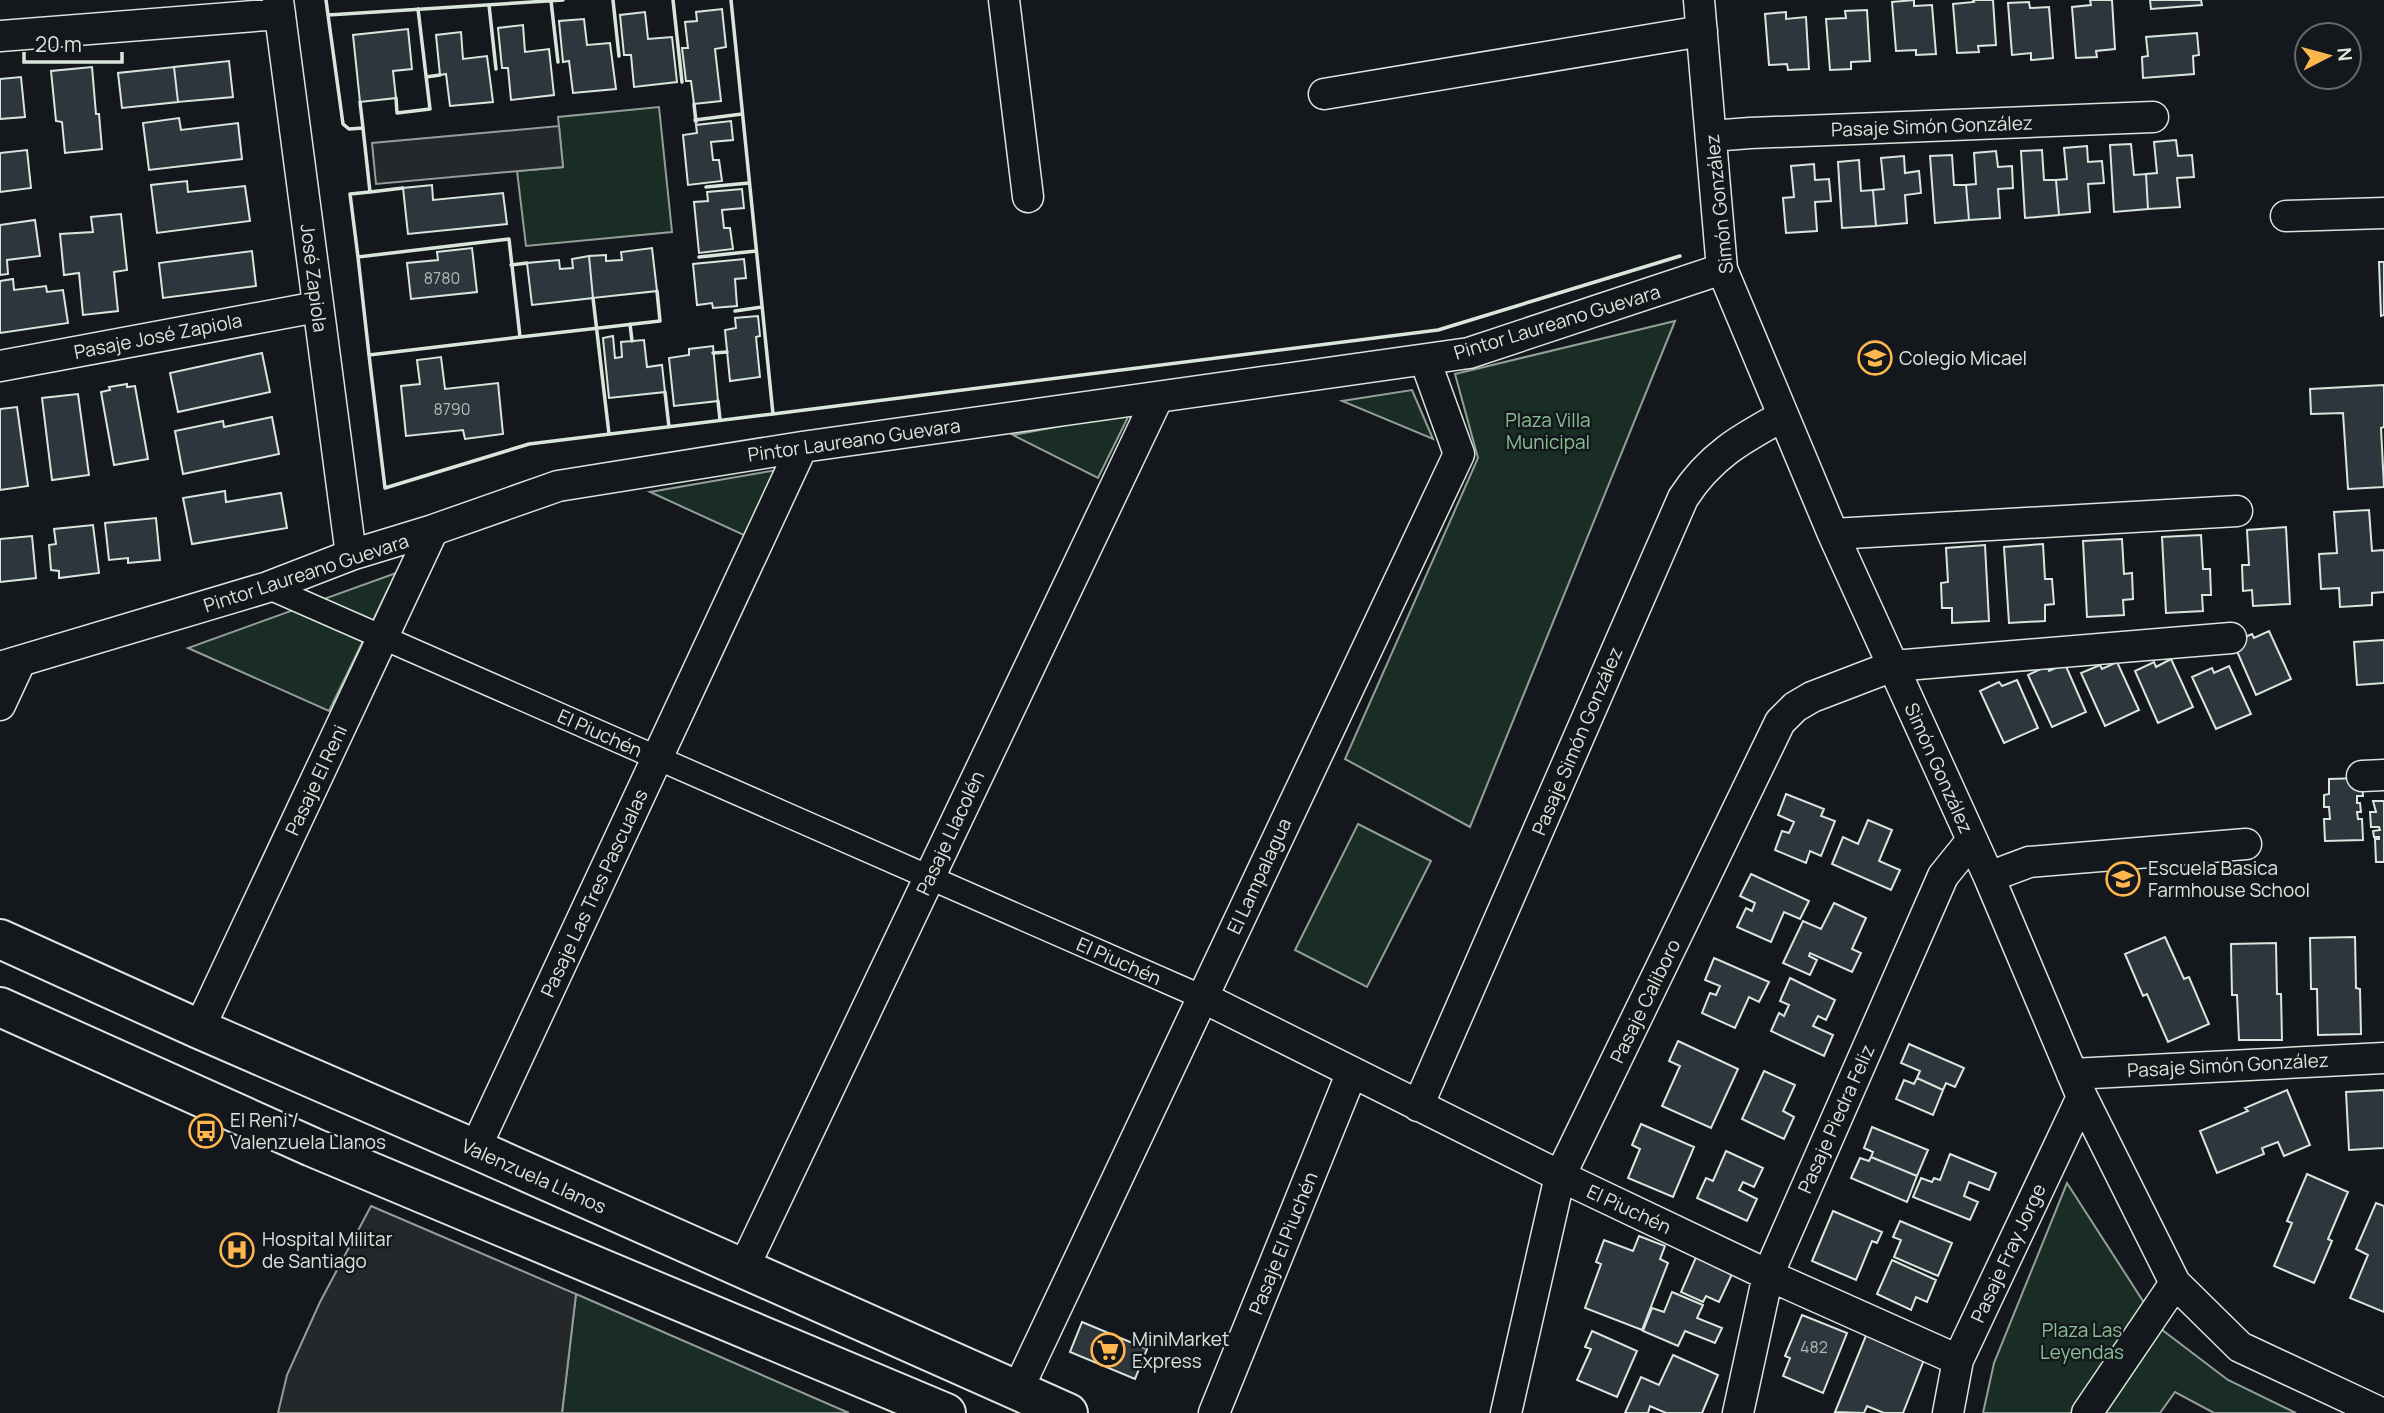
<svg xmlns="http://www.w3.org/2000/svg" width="2384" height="1413" viewBox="0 0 2384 1413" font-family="Manrope,sans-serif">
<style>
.green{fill:#1a2d24;stroke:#939e99;stroke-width:2}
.parking{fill:#24282b;stroke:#939e99;stroke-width:2}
.building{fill:#2c363c;stroke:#d8e6dc;stroke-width:2}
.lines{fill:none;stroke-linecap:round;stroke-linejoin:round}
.pedestrian-casing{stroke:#d8e6dc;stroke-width:26}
.minor-casing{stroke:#d8e6dc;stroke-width:33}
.secondary-casing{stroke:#d8e6dc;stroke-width:42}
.pedestrian{stroke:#14181c;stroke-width:23}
.minor{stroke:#14181c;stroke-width:30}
.secondary{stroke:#14181c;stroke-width:38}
.wall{stroke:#d8e6dc;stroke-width:3.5}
.labels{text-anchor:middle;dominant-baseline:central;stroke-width:5;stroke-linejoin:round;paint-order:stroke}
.number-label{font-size:16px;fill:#adbab4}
.street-label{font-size:19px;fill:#d8e6dc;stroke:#14181c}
.poi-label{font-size:19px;fill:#d8e6dc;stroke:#14181c;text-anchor:start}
.park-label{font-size:19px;fill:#8ac095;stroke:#14181c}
</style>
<rect width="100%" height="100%" fill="#14181c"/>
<path class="green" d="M659,107L672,232L526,246L517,171L563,167L558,117Z
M1675,321L1470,827L1345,759L1478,458L1455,374Z
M1412,390L1433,439L1342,401Z
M1130,413L1098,478L1013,435Z
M777,470L746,536L650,492Z
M396,573L329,711L188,648Z
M1358,824L1431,861L1367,987L1295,950Z
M2067,1183L2161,1329L2228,1380L2296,1413H2214L2175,1392L2160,1413H1983L1994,1363Z
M576,1294L849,1413H562Z"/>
<path class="parking" d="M559,126L563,167L376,184L372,143Z
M371,1206L576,1294L562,1413H278L287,1375L320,1302Z"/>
<path class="building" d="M1914,0V6L1932,5L1936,54L1916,55V50L1896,51L1892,2Z
M1973,0H1993L1996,45L1978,46L1979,52L1957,53L1953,4L1974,2Z
M2090,0H2112L2115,49L2096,51L2097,57L2076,58L2072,7L2091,5Z
M2150,0H2201L2202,5L2151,9Z
M2029,2L2030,8L2049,7L2053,58L2031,60V53L2012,55L2008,3Z
M722,9L726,47L715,49L721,101L694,104L691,81H686L682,48H688L685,22L697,21L696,12Z
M1867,10L1870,61L1851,62V69L1830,70L1826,19L1846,18L1845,11Z
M645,12L648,39L672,37L677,82L634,87L631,55H624L620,15Z
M1786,12V19L1806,17L1809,69L1788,70L1787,64L1769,65L1765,14Z
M584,19L587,45L610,43L616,89L573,93L569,61L563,62L559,21Z
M523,25L525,52L549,49L554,95L511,100L508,68H502L498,28Z
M408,29L412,69L393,71L396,98L360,102L353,35Z
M461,32L463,59L487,56L493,102L450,106L446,74L440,75L436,35Z
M2197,33L2199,55L2193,56L2194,74L2143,78L2142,57L2148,56L2146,37Z
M229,61L233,97L178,102L174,67Z
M92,67L96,114H99L102,149L65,153L62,122L56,121L51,71Z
M174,67L178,102L122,108L118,73Z
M21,77L25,117L0,119V79Z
M179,118L181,130L238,123L242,159L149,170L143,123Z
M731,121L733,140L711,142L713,160H719L722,181L688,185L683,135L697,133L696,125Z
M2176,140L2178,156L2192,155L2194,177L2177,178L2180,207L2148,209L2146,174L2157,173L2154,142Z
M2131,144L2134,175L2146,174L2148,209L2114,212L2110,145Z
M2087,146L2088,162L2102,161L2104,183L2088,184L2090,212L2059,215L2056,180L2067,179L2064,148Z
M27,150L31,188L0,192V153Z
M2042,150L2044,180H2056L2059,215L2025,218L2021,151Z
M1996,151L1998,167L2012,166L2013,188L1998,189L2000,218L1969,220L1966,185L1976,184L1974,153Z
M1952,155L1954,185H1966L1969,220L1935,223L1930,156Z
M1904,156L1905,173L1919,171L1921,193L1905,195L1907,223L1876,226L1873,190L1884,189L1881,158Z
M1859,160L1861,191L1873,190L1876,226L1842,228L1838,162Z
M1814,164L1815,180L1829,179L1831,201L1815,202L1817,231L1786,233L1783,198L1794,197L1791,166Z
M187,181L188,192L245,186L250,221L157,233L151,185Z
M432,185L433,200L503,193L507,224L408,234L403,188Z
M742,189L744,208L722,210L724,228H730L733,249L699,253L694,202L708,201L707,192Z
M121,214L127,270L114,272L118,311L83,315L79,273L64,275L60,234L93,232L91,217Z
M35,220L40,256L7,260L8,274L0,275V225Z
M472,248L477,292L411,299L407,263L438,260L437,252Z
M652,248L657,291L593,298L589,256L606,255V261L622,260L621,252Z
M252,251L256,286L163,298L159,263Z
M589,256L593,298L532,305L527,263L559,260L560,269L573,268L572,259Z
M744,259L746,278L735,279L737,306L713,308L712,303L697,305L693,264Z
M2379,262H2384V315L2381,316Z
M13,279L14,290L46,286L47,292L63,290L68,323L0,333V281Z
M758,316L760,336L756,337L760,377L730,381L725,330L736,328L735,318Z
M613,336L615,358L622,357L621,342L644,340L647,367L662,365L665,392L609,398L603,338Z
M713,346L718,401L674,406L669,358L689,355V349Z
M262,353L270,392L178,412L170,373Z
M441,357L445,389L498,383L503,434L465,439L463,430L406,436L401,386L420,384L417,360Z
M127,384V387L135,386L148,459L114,465L101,392L110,390L109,387Z
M2384,385V427L2381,428L2384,487L2348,489L2343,413L2311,414L2310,389Z
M78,394L89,475L52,480L42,398Z
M17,407L28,486L0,490V409Z
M272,417L279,454L183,474L175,431L223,421L224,427Z
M225,491L226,502L281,493L287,528L192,544L183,498Z
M2369,510L2372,551L2384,550V592L2372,593V605L2340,607L2339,588L2321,589L2319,554L2337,553L2334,512Z
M156,518L160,560L128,563V558L109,560L105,523Z
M93,525L99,573L59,578V571L51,570L49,545L56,544L54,529Z
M2286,527L2290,604L2253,606L2252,590L2243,591L2242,565H2249L2247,530Z
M2201,535L2203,569H2210L2211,595H2202L2203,611L2166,613L2162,537Z
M32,536L36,578L0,582V539Z
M2122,539L2124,574L2132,573L2133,599L2123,600L2124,615L2087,617L2083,541Z
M2043,544L2045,579H2052L2054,604L2045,605V621L2009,623L2004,547Z
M1985,545L1989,621L1952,623V608H1942L1941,583L1948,582L1946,548Z
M2269,631L2291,679L2256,695L2233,642L2252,634L2254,638Z
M2384,640V683L2357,685L2354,642Z
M2171,659L2193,707L2158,723L2135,671L2154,662L2156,667Z
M2117,662L2139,710L2105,726L2081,673L2100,665L2102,669Z
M2065,664L2086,712L2052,727L2028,675L2047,666L2049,671Z
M2229,666L2251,714L2216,729L2192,677L2212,668L2214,673Z
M2017,680L2038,728L2004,743L1980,691L1999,682L2002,686Z
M2362,778L2363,796H2357V803H2360L2361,812H2357L2358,819H2362L2363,840L2325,841L2324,819H2330L2329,807H2324V795L2329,794V779Z
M1786,794L1824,809L1821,816L1835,821L1821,856L1810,851L1806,863L1775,850L1782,831L1789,833L1794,822L1778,815Z
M2373,801H2384V862H2376L2375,839H2379V837H2374L2373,831L2380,830L2379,827H2371L2370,812H2376Z
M1868,820L1892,830L1879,861L1900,870L1891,890L1832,864L1843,837L1858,844Z
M1751,874L1809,901L1800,919L1784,912L1771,942L1737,927L1746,908L1752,911L1755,903L1740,896Z
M1834,903L1866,918L1852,949L1861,953L1852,972L1810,953L1809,956L1817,960L1810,975L1783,963L1803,921L1821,929Z
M2165,937L2184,979L2189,977L2209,1024L2168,1042L2147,994L2143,996L2125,954Z
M2355,937L2356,988L2360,989L2361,1034L2318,1035L2317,989H2311L2310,938Z
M2276,943L2277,994H2281L2282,1040H2239L2237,995H2232L2231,944Z
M1714,958L1769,982L1759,1002L1749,997L1735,1028L1702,1013L1710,993L1716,995L1720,986L1705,980Z
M1790,978L1835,1000L1826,1020L1818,1016L1813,1026L1833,1035L1824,1056L1771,1031L1779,1013L1784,1016L1789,1005L1780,1001Z
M1678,1041L1738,1069L1711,1128L1662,1106L1680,1066L1669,1061Z
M1909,1044L1964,1068L1955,1087L1946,1083L1943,1090L1917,1078L1920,1071L1901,1063Z
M1764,1071L1795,1085L1783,1111L1794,1117L1784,1139L1742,1119Z
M1917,1078L1943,1090L1933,1115L1896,1099L1904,1080L1914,1084Z
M2287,1090L2310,1145L2284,1156L2278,1142L2262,1148L2264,1154L2217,1173L2200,1131L2248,1111L2245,1108Z
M2384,1090V1148L2349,1150L2346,1092Z
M1641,1124L1694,1147L1673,1197L1628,1178L1640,1149L1632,1145Z
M1872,1127L1928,1150L1917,1176L1871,1157L1873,1152L1864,1148Z
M1726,1151L1763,1168L1754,1187L1743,1182L1739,1190L1757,1199L1747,1221L1697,1198L1706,1178L1713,1181Z
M1950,1154L1996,1173L1989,1190L1969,1182L1964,1196L1978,1202L1970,1220L1913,1197L1921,1178L1932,1182L1934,1178L1940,1180Z
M1871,1157L1917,1176L1907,1202L1851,1178L1860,1158L1869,1161Z
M2307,1174L2348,1192L2328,1239L2332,1241L2314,1283L2274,1266L2292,1223L2287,1221Z
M2376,1203L2384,1206V1312L2350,1298L2368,1255L2356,1249Z
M1833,1211L1882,1232L1877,1243L1872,1241L1856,1280L1812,1261Z
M1900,1221L1952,1243L1938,1276L1894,1257L1901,1240L1893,1237Z
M1639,1236L1665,1246L1660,1259L1668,1263L1642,1330L1585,1308L1601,1264L1596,1262L1604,1240L1633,1251Z
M1697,1255L1733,1272L1719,1302L1706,1296L1703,1302L1681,1292Z
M1892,1260L1936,1280L1927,1302L1916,1297L1911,1310L1877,1294Z
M1672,1292L1703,1305L1697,1318L1722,1328L1715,1343L1685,1331L1678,1346L1643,1331L1652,1308L1664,1312Z
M1802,1315L1847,1333L1823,1393L1783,1376L1790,1358L1785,1356Z
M1082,1322L1147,1349L1135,1379L1070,1352Z
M1592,1331L1637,1351L1617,1397L1577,1380L1591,1349L1585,1347Z
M1867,1333L1925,1357L1903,1413H1884L1867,1406L1864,1413L1835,1412Z
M1673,1355L1718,1375L1702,1413H1666L1650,1406L1648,1413H1625L1641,1377L1659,1385Z"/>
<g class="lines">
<defs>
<path id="pedestrian" d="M268,587L1202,997"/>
<path id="minor" d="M278,0L351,555
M1004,0L1028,197
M1699,0L1722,269L1833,534L1989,877L2082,1097L2175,1283L2240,1347L2381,1413
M0,36L280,14
M1324,94L1702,31
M1711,136L1750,133L2153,117
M2286,216L2384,213
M0,366L317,307
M1833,534L2237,511
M0,667L268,587L351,555L433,530L558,486L802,447L1469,353L1722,269
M0,705L20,662
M2362,776L2384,775
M1989,877L2029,862L2246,844
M1202,997L1560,1176L1768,1275L1958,1360
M199,1029L433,530
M2072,1074L2384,1058
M1418,1106L1683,498C1710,456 1741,439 1783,416
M475,1149L802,447
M743,1269L1158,397
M1018,1389L1459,454L1425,360
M1214,1413L1352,1072
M1506,1413L1560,1176L1780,722L1795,707L1812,697L1893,666L2231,638
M1738,1413L1768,1275L1943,876L1972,840
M1948,1413L1958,1360L2082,1097
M2087,1413L2175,1283"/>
<path id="secondary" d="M0,939L199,1029L475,1149L1068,1413
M0,1007L312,1147L946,1413"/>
</defs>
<use href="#pedestrian" class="pedestrian-casing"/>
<use href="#minor" class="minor-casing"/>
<use href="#secondary" class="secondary-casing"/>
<use href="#pedestrian" class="pedestrian"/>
<use href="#minor" class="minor"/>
<use href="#secondary" class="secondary"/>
<path class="wall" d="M326,0L328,15
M563,0L328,15L343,124L349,129L363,128L370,192L350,194L358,257L509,239L520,337L660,321L657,291
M613,0L619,56
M673,0L682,82
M551,1L558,62
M489,5L496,69
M426,77L440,75
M396,98L397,113L430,109L418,9
M360,102L363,128
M694,104L696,122
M695,120L742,114
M706,187L749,183
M370,192L403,188
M358,257L369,355L520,337
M699,257L756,251
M511,265L527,263
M593,298L609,434
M735,311L762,307
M630,324L632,341
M713,353L727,352
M369,355L385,488L529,444L773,414L731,0
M665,392L669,427
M718,401L720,420
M773,414L1438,330L1680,256"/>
</g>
<defs>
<symbol id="school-ring" viewBox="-11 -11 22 22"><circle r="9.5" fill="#14181c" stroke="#ffb74d" stroke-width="1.5"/><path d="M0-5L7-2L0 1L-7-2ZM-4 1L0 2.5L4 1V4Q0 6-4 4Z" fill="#ffb74d"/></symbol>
<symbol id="bus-ring" viewBox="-11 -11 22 22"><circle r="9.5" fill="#14181c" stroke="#ffb74d" stroke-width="1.5"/><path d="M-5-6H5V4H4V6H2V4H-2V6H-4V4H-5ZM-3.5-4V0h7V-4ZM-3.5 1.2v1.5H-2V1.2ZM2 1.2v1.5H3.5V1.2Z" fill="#ffb74d"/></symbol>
<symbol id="hospital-ring" viewBox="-11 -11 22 22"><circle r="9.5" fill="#14181c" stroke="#ffb74d" stroke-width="1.5"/><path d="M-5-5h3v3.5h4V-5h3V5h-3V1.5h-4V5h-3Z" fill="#ffb74d"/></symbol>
<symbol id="supermarket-ring" viewBox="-11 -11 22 22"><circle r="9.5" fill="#14181c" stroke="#ffb74d" stroke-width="1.5"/><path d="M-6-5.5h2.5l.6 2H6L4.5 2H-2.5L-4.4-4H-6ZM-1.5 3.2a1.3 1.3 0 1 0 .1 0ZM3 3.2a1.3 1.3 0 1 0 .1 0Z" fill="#ffb74d"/></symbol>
</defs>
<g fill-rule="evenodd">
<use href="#school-ring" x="1856" y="339" width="38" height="38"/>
<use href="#school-ring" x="2104" y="860" width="38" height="38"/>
<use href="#bus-ring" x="187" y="1112" width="38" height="38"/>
<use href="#hospital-ring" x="218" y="1231" width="38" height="38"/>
<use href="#supermarket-ring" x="1089" y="1331" width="38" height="38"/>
</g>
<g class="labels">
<g class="number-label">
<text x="442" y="278">8780</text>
<text x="452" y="409">8790</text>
<text x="1814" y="1347">482</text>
</g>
<g class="street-label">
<text transform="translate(1932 126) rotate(-2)">Pasaje Simón González</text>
<text transform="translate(1719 204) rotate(-96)">Simón González</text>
<text transform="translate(314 278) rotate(83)">José Zapiola</text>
<text transform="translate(1557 322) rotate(-17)">Pintor Laureano Guevara</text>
<text transform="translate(158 336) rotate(-11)">Pasaje José Zapiola</text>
<text transform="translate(854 440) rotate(-8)">Pintor Laureano Guevara</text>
<text transform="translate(306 573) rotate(-18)">Pintor Laureano Guevara</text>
<text transform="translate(600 733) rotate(24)">El Piuchén</text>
<text transform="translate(1577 741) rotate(-67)">Pasaje Simón González</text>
<text transform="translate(1939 768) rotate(66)">Simón González</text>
<text transform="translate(316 780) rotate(-65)">Pasaje El Reni</text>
<text transform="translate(950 833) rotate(-65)">Pasaje Llacolén</text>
<text transform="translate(1259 876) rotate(-65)">El Lampalagua</text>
<text transform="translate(594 893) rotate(-65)">Pasaje Las Tres Pascualas</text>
<text transform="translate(1119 961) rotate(24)">El Piuchén</text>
<text transform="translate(1645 1001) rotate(-64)">Pasaje Caliboro</text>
<text transform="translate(2228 1065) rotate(-3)">Pasaje Simón González</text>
<text transform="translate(1836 1119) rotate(-66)">Pasaje Piedra Feliz</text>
<text transform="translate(534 1176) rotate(24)">Valenzuela Llanos</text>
<text transform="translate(1629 1209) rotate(25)">El Piuchén</text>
<text transform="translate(1283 1243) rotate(-68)">Pasaje El Piuchén</text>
<text transform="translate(2008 1253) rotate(-65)">Pasaje Fray Jorge</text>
</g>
<g class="poi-label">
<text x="1899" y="358">Colegio Micael</text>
<text x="2148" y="868">Escuela Basica<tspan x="2148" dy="22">Farmhouse School</tspan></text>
<text x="230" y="1120">El Reni /<tspan x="230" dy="22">Valenzuela Llanos</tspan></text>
<text x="262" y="1239">Hospital Militar<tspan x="262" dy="22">de Santiago</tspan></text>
<text x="1132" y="1339">MiniMarket<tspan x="1132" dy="22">Express</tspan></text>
</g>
<g class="park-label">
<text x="1548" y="420">Plaza Villa<tspan x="1548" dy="22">Municipal</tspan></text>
<text x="2082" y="1330">Plaza Las<tspan x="2082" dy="22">Leyendas</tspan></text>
</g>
</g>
<g transform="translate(2328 56) rotate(84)"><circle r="33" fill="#14181c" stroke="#626a69" stroke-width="2"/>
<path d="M0-5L12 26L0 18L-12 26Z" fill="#ffb74d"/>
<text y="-10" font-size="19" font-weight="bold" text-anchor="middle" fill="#d8e6dc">N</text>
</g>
<path d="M24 52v10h98v-10" fill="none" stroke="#d8e6dc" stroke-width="3.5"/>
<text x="35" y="52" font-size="21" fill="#d8e6dc" stroke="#14181c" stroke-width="5" paint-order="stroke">20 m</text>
</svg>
